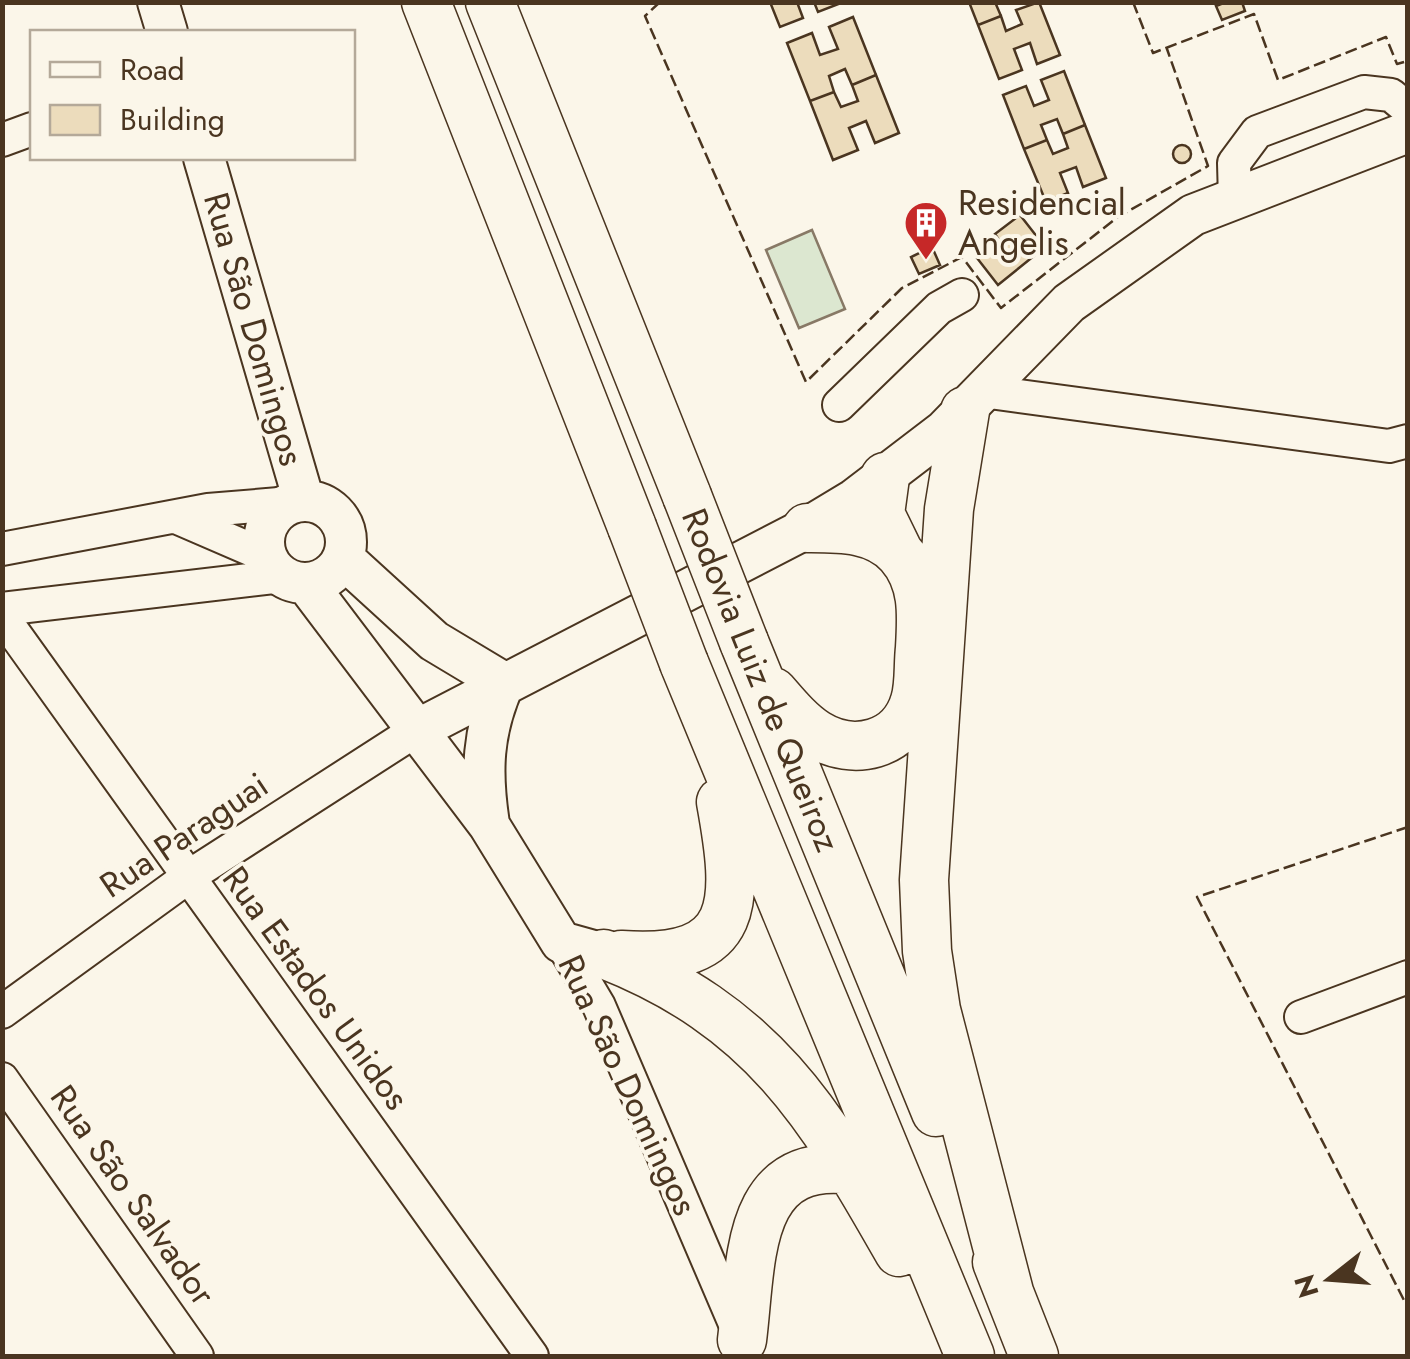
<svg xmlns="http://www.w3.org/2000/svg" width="1410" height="1359" font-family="Jost,sans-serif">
  <rect width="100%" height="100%" fill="#fbf6e9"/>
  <path fill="#dce7d0" stroke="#887966" stroke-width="2.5" d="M812 230 845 309 799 328 766 250Z"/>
  <path fill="#ecdcbc" stroke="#4a3520" stroke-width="2.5" d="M770 2H797L803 18 780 27Z
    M814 2H840L841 3 818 12Z
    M969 2H995L1001 16 978 25Z
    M1039 2 1060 55 1037 64 1030 43 1014 49 1022 70 999 79 978 25 1001 16 1006 31 1022 24 1016 10Z
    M1226 2H1242L1245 11 1222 20 1216 6Z
    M853 17 876 75 852 85 845 69 829 76 834 92 810 101 787 43 812 33 820 55 838 49 829 27Z
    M1064 71 1085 125 1063 134 1057 119 1041 125 1047 140 1024 149 1003 95 1026 86 1034 106 1049 100 1041 80Z
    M876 75 899 133 875 143 866 121 849 128 858 150 833 160 810 101 834 92 841 107 858 101 852 85Z
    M1085 125 1106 178 1083 187 1076 167 1060 173 1068 193 1046 202 1024 149 1047 140 1053 154 1068 148 1063 134Z
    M1173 154a9 9 0 1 1 18 0a9 9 0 1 1-18 0Z
    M1020 215 1045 247 998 285 977 258 999 240 995 234Z
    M932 247 940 265 919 274 911 257Z"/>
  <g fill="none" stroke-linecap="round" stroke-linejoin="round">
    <defs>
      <path id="minor" d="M2 140 32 129
        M1235 199 1234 163 1257 132 1364 92 1391 95 1408 109
        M982 391 1389 446 1408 441
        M839 405 939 308 962 295
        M176 517 266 556
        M2 549 208 510 291 503
        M2 609 282 576
        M2 616 532 1356
        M561 942 599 1006 739 1333
        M2 1012 188 877 415 731
        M1301 1017 1408 977
        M2 1079 197 1356"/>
      <path id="major" d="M158 2 167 32
        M204 158 304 501
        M264 542a41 41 0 1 1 82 0a41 41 0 1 1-82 0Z
        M343 558 434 641 504 683
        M306 583 489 825 561 942 604 954
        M415 731 807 528 855 499 944 431 1069 303 1193 215 1408 132
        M489 824C481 772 482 732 504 683"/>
      <path id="highway" d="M426 2 632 527
        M490 2 687 496
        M965 411 949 509 924 880 927 951 936 1010 1009 1292
        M885 477 880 514 899 553
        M744 642 936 1112
        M684 663 970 1356
        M773 692C786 707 799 723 816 734 853 757 902 746 915 701 920 685 918 665 920 648 922 614 924 581 900 554 876 527 839 528 807 528
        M604 954C762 1016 819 1111 899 1252
        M621 955C743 964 739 901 721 802
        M997 1262 1034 1356
        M742 1340C752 1262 744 1156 852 1170"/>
    </defs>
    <use href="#minor" stroke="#4a3520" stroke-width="36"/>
    <use href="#major" stroke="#4a3520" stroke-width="44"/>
    <use href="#highway" stroke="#4a3520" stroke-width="51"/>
    <use href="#minor" stroke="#fbf6e9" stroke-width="32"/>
    <use href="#major" stroke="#fbf6e9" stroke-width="40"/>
    <use href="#highway" stroke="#fbf6e9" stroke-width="48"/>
    <defs>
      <path id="highway-bridge" d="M687 496 744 642
        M632 527 684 663"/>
    </defs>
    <use href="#highway-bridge" stroke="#4a3520" stroke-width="51" stroke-linecap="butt"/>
    <use href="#highway-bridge" stroke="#fbf6e9" stroke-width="48"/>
    <path stroke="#4a3520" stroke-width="2.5" stroke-dasharray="12 5" stroke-linecap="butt" d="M660 2 645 16 806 382 902 288 962 257 1001 308 1118 217 1208 166 1167 49
      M1133 2 1153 53 1254 14 1278 80 1386 37 1397 64 1408 61
      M1408 827 1197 897 1408 1308"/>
  </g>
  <defs>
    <symbol id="building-pin" viewBox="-11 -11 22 30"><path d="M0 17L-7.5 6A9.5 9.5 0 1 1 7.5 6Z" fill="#c62828" stroke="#fbf6e9"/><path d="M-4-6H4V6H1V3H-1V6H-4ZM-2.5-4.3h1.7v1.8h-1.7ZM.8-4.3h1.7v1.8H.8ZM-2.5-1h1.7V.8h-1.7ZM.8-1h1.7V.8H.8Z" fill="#fff"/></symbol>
  </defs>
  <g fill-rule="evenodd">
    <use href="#building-pin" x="901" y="198" width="50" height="68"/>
  </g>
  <g text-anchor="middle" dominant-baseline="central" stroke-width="8" stroke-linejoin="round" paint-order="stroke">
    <g font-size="35" fill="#4a3520" stroke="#fbf6e9" text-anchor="start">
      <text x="958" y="203">Residencial<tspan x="958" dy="40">Angelis</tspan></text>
    </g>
    <g font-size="35" fill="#4a3520" stroke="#fbf6e9">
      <text transform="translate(254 329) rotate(74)">Rua São Domingos</text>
      <text transform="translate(761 680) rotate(68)">Rodovia Luiz de Queiroz</text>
      <text transform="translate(184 835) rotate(-34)">Rua Paraguai</text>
      <text transform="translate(316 988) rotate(54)">Rua Estados Unidos</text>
      <text transform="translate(628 1085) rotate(65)">Rua São Domingos</text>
      <text transform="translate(133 1195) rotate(55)">Rua São Salvador</text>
    </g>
  </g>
  <rect width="1410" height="1359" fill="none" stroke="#4a3520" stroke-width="10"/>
  <rect x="30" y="30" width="325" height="130" fill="#fbf6e9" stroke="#b4a999" stroke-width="2.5"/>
  <rect x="50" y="62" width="50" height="15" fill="#fbf6e9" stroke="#b4a999" stroke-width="2.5"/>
  <text x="120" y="80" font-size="30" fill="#4a3520">Road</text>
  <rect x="50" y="105" width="50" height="30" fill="#ecdcbc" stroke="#b4a999" stroke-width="2.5"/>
  <text x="120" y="130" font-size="30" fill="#4a3520">Building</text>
  <g transform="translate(1330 1279) rotate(253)" stroke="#fbf6e9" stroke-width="8" paint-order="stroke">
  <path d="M0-8L18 38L0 25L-18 38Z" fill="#4a3520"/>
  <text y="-15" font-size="28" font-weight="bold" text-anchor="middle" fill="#4a3520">N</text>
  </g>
</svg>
